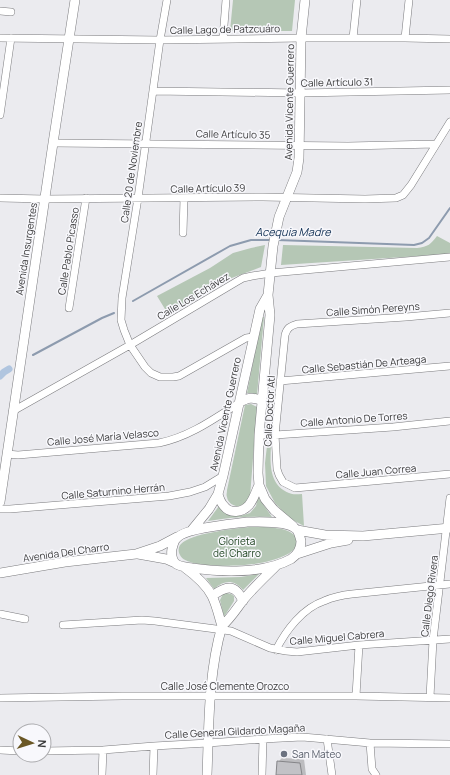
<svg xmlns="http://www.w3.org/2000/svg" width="450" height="775" font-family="Manrope,sans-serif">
  <rect width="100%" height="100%" fill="#ebebef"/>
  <path fill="#b5c7b5" d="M233 0H295L292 31H230Z
    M437 236 450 243V254L281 265 283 245 417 248C428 247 431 244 437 236Z
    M265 245 261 267 229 279 168 314 157 296 210 268 233 253 251 248Z
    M262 317H264L257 395 252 393H247Z
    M251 404 257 407 250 497C248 499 248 501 246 503 240 510 228 505 227 497 226 495 227 493 227 490L245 405Z
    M267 446H271C270 464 269 485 289 493 293 495 298 494 302 494L304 526 289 518 275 503 266 486 265 463Z
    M258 497 272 517C250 516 230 517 208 521L219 506 230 515 240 516 250 513 256 506Z
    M249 527C260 527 297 525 297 542 297 547 293 551 288 554 278 559 265 563 253 564 240 566 186 569 180 555 178 552 178 547 181 544 192 533 233 529 249 527Z
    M259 574 243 590C234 579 224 580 214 589L206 578 241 577Z
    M226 593 231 594 234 596V601L224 617 220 600 223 594Z"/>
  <path fill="#0003" d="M282 758 304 759 306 775H277L278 762Z"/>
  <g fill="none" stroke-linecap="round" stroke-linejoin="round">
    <path stroke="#8d9bae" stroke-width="2" d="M277 240 414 245 422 243 429 238 450 208
      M133 301 230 246 251 240H272
      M33 355 102 318 114 313"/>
    <path stroke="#b0c5df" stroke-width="7" d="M0 376 4 372 9 369"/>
  </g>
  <path fill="#c2c2c6" stroke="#858588" d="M277 761 300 763 302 775H276Z"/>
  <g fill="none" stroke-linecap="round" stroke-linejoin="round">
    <defs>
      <path id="minor" d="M167 0 160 40 138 198 122 298 121 320 124 330 130 345 145 367 151 373 160 377H173L179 376 246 338 253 337
        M0 11 11 12
        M0 38 160 40 301 38H405L450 39
        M223 38 226 0
        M353 38 357 0
        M405 38 409 0
        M153 91 301 93 450 90
        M0 115 11 38
        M53 143 348 146 436 144
        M0 198 45 199 263 197 365 199 396 198 403 195 411 185 450 122
        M183 233 184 198
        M69 308 86 198
        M450 313 406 317 297 324C290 326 287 328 285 335L275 435 277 469 279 475 283 482 295 488 373 481 450 474
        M280 381 450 366
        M13 411 130 345 236 282 243 278 252 276 271 273 450 257
        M259 435H275L393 427 450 421
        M7 454 18 455 159 443C189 437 214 419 239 403
        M0 509H10L169 496 190 492 205 487 223 476
        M0 614 25 619
        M63 625 142 620 155 621 231 631 270 648 286 651 297 652 359 645 450 639
        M276 650C286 630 303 608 324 601 333 597 342 595 352 594L450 584
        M356 696 359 645
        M430 697 433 640 450 498
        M0 698 122 696H356L450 698
        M327 739 332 775
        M370 743 372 769 376 775
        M0 750 20 751
        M44 751 103 750 154 746 208 743 263 739 302 737 314 738 370 743 450 744
        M102 775 103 750
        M153 775 154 746
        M262 775 263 739"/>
      <path id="tertiary" d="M239 403C248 397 253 397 263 401
        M218 494C219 498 221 503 224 506 230 514 242 513 249 505 254 499 256 491 259 485
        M0 502 53 143 75 0
        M247 522C259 522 289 520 297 530 299 533 300 537 301 541 301 549 297 555 291 559 264 574 221 572 192 568 187 567 179 567 175 563 172 560 171 553 172 549 173 545 174 540 177 538 185 528 233 524 247 522Z
        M293 526 274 510 265 499 259 485 258 473 259 435 270 315 268 295 273 246 279 217 297 172 299 158 301 38 305 0
        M297 530 325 535 363 536 450 528
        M191 531 209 509 218 494 223 476 260 309 268 295
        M138 554 166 559 175 563
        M297 554 331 543 348 540
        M184 567C195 575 206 584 212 596 217 606 219 617 222 626
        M0 573 65 562 136 554 160 546 177 537
        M212 596C226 586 235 583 243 601
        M222 626C231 618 237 608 244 599 254 587 266 576 277 565
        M207 775C209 726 208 674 222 626"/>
    </defs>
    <use href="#minor" stroke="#7b7b7e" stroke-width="8"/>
    <use href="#tertiary" stroke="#7b7b7e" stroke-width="10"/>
    <use href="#minor" stroke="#fff" stroke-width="7"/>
    <use href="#tertiary" stroke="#fff" stroke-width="9"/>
  </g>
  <circle fill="#6b7280" stroke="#f8f8fc" stroke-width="1.5" cx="284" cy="754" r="4"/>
  <g text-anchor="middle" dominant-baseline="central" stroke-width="3" stroke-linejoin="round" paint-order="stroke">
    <g font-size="10" fill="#3a3a3b" stroke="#f8f8fc">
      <text transform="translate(225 29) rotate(-1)">Calle Lago de Patzcuáro</text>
      <text transform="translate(337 82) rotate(-1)">Calle Artículo 31</text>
      <text transform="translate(289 102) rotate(-89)">Avenida Vicente Guerrero</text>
      <text transform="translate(233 134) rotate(1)">Calle Artículo 35</text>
      <text transform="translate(131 172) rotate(-82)">Calle 20 de Noviembre</text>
      <text transform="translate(208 188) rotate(-1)">Calle Artículo 39</text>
      <text transform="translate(26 249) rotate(-81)">Avenida Insurgentes</text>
      <text transform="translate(68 251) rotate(-81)">Calle Pablo Picasso</text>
      <text transform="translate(193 296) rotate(-31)">Calle Los Echávez</text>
      <text transform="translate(373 309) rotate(-4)">Calle Simón Pereyns</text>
      <text transform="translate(364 364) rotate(-5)">Calle Sebastián De Arteaga</text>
      <text transform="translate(269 411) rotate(-87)">Calle Doctor Atl</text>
      <text transform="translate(225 414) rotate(-78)">Avenida Vicente Guerrero</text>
      <text transform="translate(354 419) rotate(-4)">Calle Antonio De Torres</text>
      <text transform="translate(103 437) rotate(-5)">Calle José María Velasco</text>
      <text transform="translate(376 471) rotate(-5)">Calle Juan Correa</text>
      <text transform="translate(113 491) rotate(-5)">Calle Saturnino Herrán</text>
      <text transform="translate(66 552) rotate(-8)">Avenida Del Charro</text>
      <text transform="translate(429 596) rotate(-83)">Calle Diego Rivera</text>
      <text transform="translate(337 637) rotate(-5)">Calle Miguel Cabrera</text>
      <text x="225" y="686">Calle José Clemente Orozco</text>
      <text transform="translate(235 731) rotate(-3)">Calle General Gildardo Magaña</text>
    </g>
    <g font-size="10" fill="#1a401c" stroke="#f8f8fc">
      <text x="237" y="541">Glorieta<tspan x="237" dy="12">del Charro</tspan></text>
    </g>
    <g font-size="10" fill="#5b616d" stroke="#f8f8fc" text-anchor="start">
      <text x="292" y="754">San Mateo</text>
    </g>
    <g font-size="11" font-style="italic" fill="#133255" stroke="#f8f8fc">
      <text x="293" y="231">Acequia Madre</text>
    </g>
  </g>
  <g transform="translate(32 743) rotate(94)"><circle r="19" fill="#f8f8fc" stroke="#acacaf"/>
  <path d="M0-3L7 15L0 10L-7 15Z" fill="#6a5725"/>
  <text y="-6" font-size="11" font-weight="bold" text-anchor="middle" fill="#3a3a3b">N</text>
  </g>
</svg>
